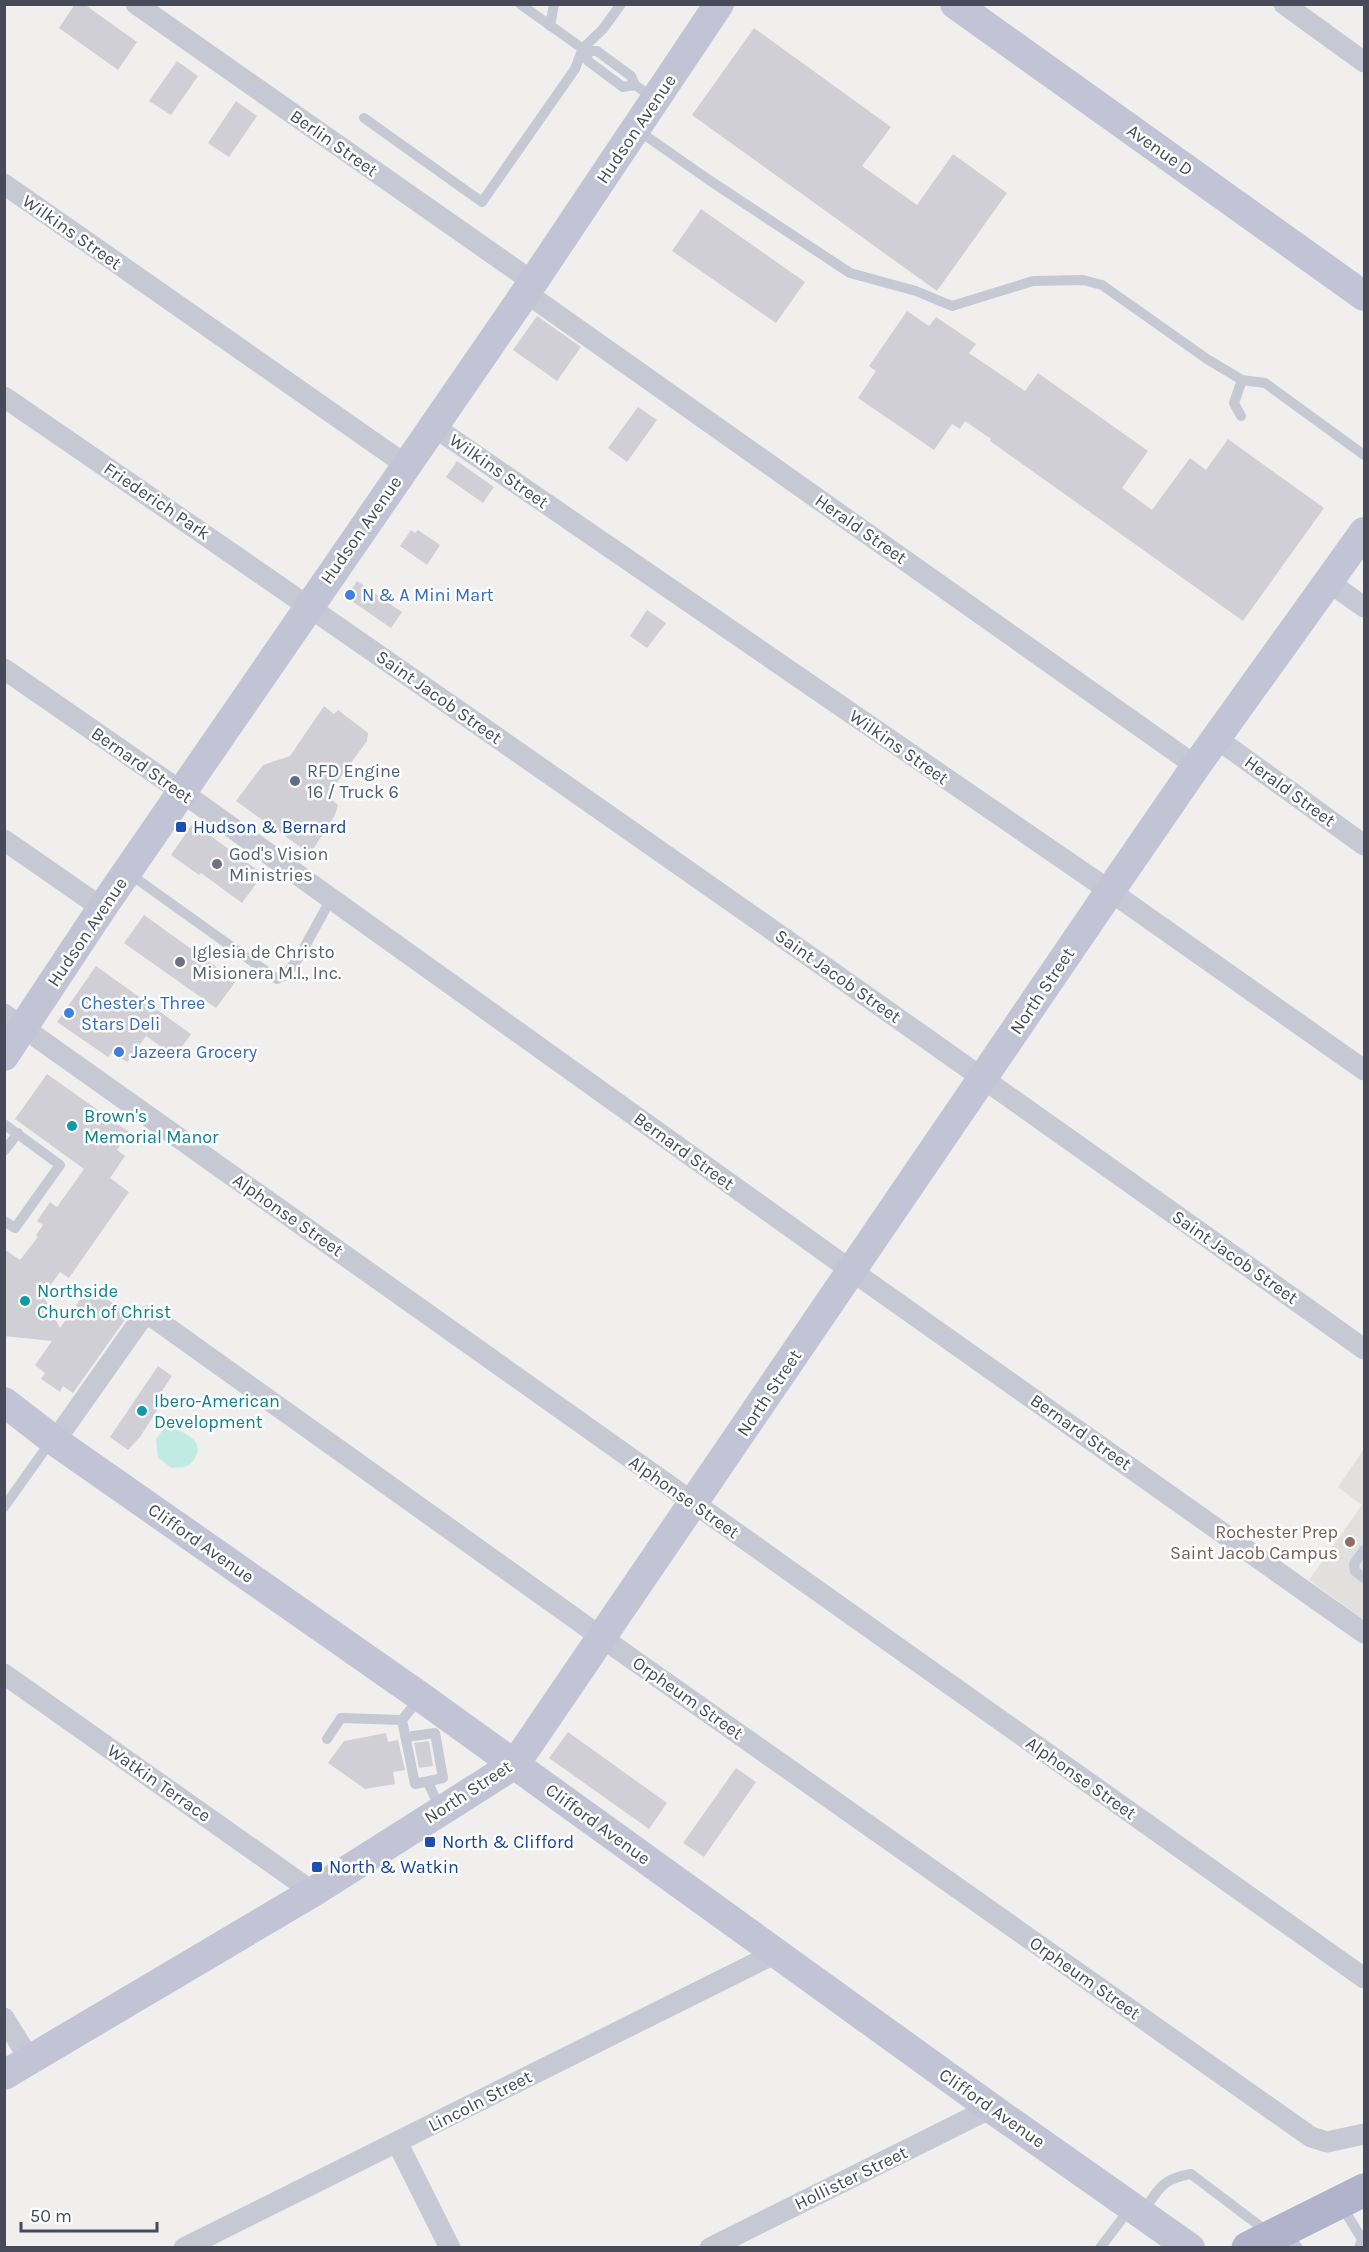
<svg xmlns="http://www.w3.org/2000/svg" width="1369" height="2252" font-family="Karla,sans-serif">
  <rect width="100%" height="100%" fill="#f1efee"/>
  <path fill="#e1e0df" d="M1364 1449V1620L1309 1580 1362 1505 1338 1487Z"/>
  <path fill="#c0ebe2" d="M167 1424C179 1431 205 1439 196 1456 190 1468 184 1467 172 1468L158 1458 156 1439Z"/>
  <path fill="#cfcfd5" d="M75 4H84L137 42 118 70 59 28Z
    M754 28 891 127 862 166 917 205 953 154 1007 193 937 291 692 115Z
    M177 61 198 76 171 115 149 101Z
    M236 101 257 116 229 157 208 143Z
    M701 209 805 282 776 323 672 251Z
    M907 311 929 326 936 317 976 344 969 353 1025 391 1038 373 1148 451 1122 488 1152 510 1190 458 1206 470 1228 439 1324 508 1243 621 990 441 991 439 965 421 960 429 952 424 934 450 858 398 876 371 869 366Z
    M537 316 581 347 557 381 513 350Z
    M638 407 657 420 627 462 608 448Z
    M457 461 494 487 483 503 446 477Z
    M411 530 415 533 418 530 440 545 427 565 400 546Z
    M357 581 402 612 391 628 346 597Z
    M647 610 666 623 647 648 630 636Z
    M324 706 334 714 338 710 368 733 367 741 327 796 338 805 335 815 310 854 236 801 263 765 290 756Z
    M193 823 263 874 242 903 201 873 199 875 171 855Z
    M144 915 236 981 216 1008 124 943Z
    M96 966 191 1034 175 1057 146 1036 127 1062 111 1053 108 1057 57 1022Z
    M47 1074 129 1132 117 1150 125 1156 110 1178 129 1192 69 1278 60 1272 43 1295 60 1328 89 1287 129 1314 73 1393 63 1386 60 1392 41 1379 45 1373 35 1365 52 1341 4 1336V1249L20 1260 38 1237 36 1235 43 1225 37 1221 50 1202 57 1207 84 1169 15 1119Z
    M158 1366 172 1376 158 1397 163 1401 140 1437 128 1450 110 1437Z
    M568 1732 667 1803 649 1829 549 1758Z
    M386 1733 388 1742 398 1740 405 1770 393 1772 395 1784 365 1789 328 1763 344 1741Z
    M429 1741 433 1766 419 1768 414 1743Z
    M736 1768 756 1782 704 1857 683 1843Z"/>
  <g fill="none" stroke-linecap="round" stroke-linejoin="round">
    <path stroke="#c6c8d4" stroke-width="10" d="M520 4 586 51
      M550 26 554 4
      M635 85 623 87 588 61 586 51H597L631 76 635 85 655 99
      M364 118 482 202 575 69 583 48 603 29 621 4
      M636 129 709 180 850 273 916 291 952 306 1033 281 1083 280 1102 285 1207 359 1242 380 1265 383 1364 455
      M1241 416 1234 403 1242 380
      M127 872 277 979 286 975 299 957 331 899
      M4 1124 60 1165 15 1228 4 1221
      M4 1151 18 1133
      M4 1507 51 1441
      M1364 1550 1354 1564 1355 1571 1364 1578
      M406 1737 435 1733 443 1778 415 1784 402 1720 419 1699
      M327 1739 341 1718 402 1720
      M428 1782 440 1809
      M1341 2205 1362 2239 1359 2248
      M1142 2213C1159 2190 1160 2179 1191 2174L1269 2233
      M1287 2232 1298 2248
      M1100 2248 1131 2207"/>
    <path stroke="#c6c8d4" stroke-width="21" d="M136 4 533 282
      M1284 4 1364 62
      M4 184 406 465
      M525 292 1196 766
      M4 397C461 710 914 1028 1364 1349
      M433 426 1110 891 1364 1070
      M1329 582 1364 607
      M4 669 182 792 852 1271 1364 1633
      M1216 738 1364 845
      M4 840 102 908
      M4 1014 1364 1978
      M55 1441 141 1319 148 1316 154 1318 601 1637 1311 2137 1327 2142 1364 2134
      M4 1674 313 1892
      M4 2018 30 2060
      M397 2142 450 2248
      M184 2248 776 1953
      M710 2248 991 2108"/>
    <path stroke="#c2c4d5" stroke-width="30" d="M955 4 1364 296
      M4 1056 102 908 533 282 719 4
      M4 1402 52 1439 421 1697 991 2108 1190 2248
      M4 2075 313 1892 515 1764 1110 891 1196 766 1364 532"/>
    <path stroke="#b0b3cb" stroke-width="33" d="M1248 2248 1364 2190"/>
  </g>
  <g fill="#3f7fe0" stroke="#fff" stroke-width="2">
    <circle cx="350" cy="595" r="6"/>
    <circle cx="69" cy="1013" r="6"/>
    <circle cx="119" cy="1052" r="6"/>
  </g>
  <circle fill="#5c6f8a" stroke="#fff" stroke-width="2" cx="295" cy="781" r="6"/>
  <g fill="#1a4fb4" stroke="#fff" stroke-width="2">
    <rect x="175" y="821" width="12" height="12" rx="3"/>
    <rect x="424" y="1836" width="12" height="12" rx="3"/>
    <rect x="311" y="1861" width="12" height="12" rx="3"/>
  </g>
  <g fill="#6b7280" stroke="#fff" stroke-width="2">
    <circle cx="217" cy="864" r="6"/>
    <circle cx="180" cy="962" r="6"/>
  </g>
  <g fill="#0f9aa8" stroke="#fff" stroke-width="2">
    <circle cx="72" cy="1126" r="6"/>
    <circle cx="25" cy="1301" r="6"/>
    <circle cx="142" cy="1411" r="6"/>
  </g>
  <circle fill="#8d6e63" stroke="#fff" stroke-width="2" cx="1350" cy="1542" r="6"/>
  <g text-anchor="middle" dominant-baseline="central" stroke-width="5" stroke-linejoin="round" paint-order="stroke">
    <g font-size="18" fill="#484a5a" stroke="#fff">
      <text transform="translate(636 129) rotate(-56)">Hudson Avenue</text>
      <text transform="translate(334 143) rotate(35)">Berlin Street</text>
      <text transform="translate(1160 150) rotate(35)">Avenue D</text>
      <text transform="translate(72 232) rotate(35)">Wilkins Street</text>
      <text transform="translate(499 471) rotate(35)">Wilkins Street</text>
      <text transform="translate(157 501) rotate(34)">Friederich Park</text>
      <text transform="translate(861 529) rotate(35)">Herald Street</text>
      <text transform="translate(361 530) rotate(-55)">Hudson Avenue</text>
      <text transform="translate(439 697) rotate(35)">Saint Jacob Street</text>
      <text transform="translate(899 747) rotate(35)">Wilkins Street</text>
      <text transform="translate(142 765) rotate(35)">Bernard Street</text>
      <text transform="translate(1290 791) rotate(36)">Herald Street</text>
      <text transform="translate(87 932) rotate(-56)">Hudson Avenue</text>
      <text transform="translate(838 976) rotate(35)">Saint Jacob Street</text>
      <text transform="translate(1042 991) rotate(-56)">North Street</text>
      <text transform="translate(684 1151) rotate(36)">Bernard Street</text>
      <text transform="translate(288 1215) rotate(35)">Alphonse Street</text>
      <text transform="translate(1235 1257) rotate(35)">Saint Jacob Street</text>
      <text transform="translate(769 1393) rotate(-56)">North Street</text>
      <text transform="translate(1081 1432) rotate(35)">Bernard Street</text>
      <text transform="translate(684 1497) rotate(35)">Alphonse Street</text>
      <text transform="translate(201 1543) rotate(35)">Clifford Avenue</text>
      <text transform="translate(688 1698) rotate(35)">Orpheum Street</text>
      <text transform="translate(1081 1778) rotate(35)">Alphonse Street</text>
      <text transform="translate(159 1783) rotate(35)">Watkin Terrace</text>
      <text transform="translate(468 1792) rotate(-33)">North Street</text>
      <text transform="translate(598 1824) rotate(36)">Clifford Avenue</text>
      <text transform="translate(1085 1978) rotate(35)">Orpheum Street</text>
      <text transform="translate(480 2101) rotate(-27)">Lincoln Street</text>
      <text transform="translate(992 2108) rotate(35)">Clifford Avenue</text>
      <text transform="translate(851 2178) rotate(-26)">Hollister Street</text>
    </g>
    <g font-size="18" fill="#366cbe" stroke="#fff" text-anchor="start">
      <text x="362" y="595">N &amp; A Mini Mart</text>
      <text x="81" y="1003">Chester's Three<tspan x="81" dy="21">Stars Deli</tspan></text>
      <text x="131" y="1052">Jazeera Grocery</text>
    </g>
    <g font-size="18" fill="#4e5e75" stroke="#fff" text-anchor="start">
      <text x="307" y="771">RFD Engine<tspan x="307" dy="21">16 / Truck 6</tspan></text>
    </g>
    <g font-size="18" fill="#164399" stroke="#fff" text-anchor="start">
      <text x="193" y="827">Hudson &amp; Bernard</text>
      <text x="442" y="1842">North &amp; Clifford</text>
      <text x="329" y="1867">North &amp; Watkin</text>
    </g>
    <g font-size="18" fill="#5b616d" stroke="#fff" text-anchor="start">
      <text x="229" y="854">God's Vision<tspan x="229" dy="21">Ministries</tspan></text>
      <text x="192" y="952">Iglesia de Christo<tspan x="192" dy="21">Misionera M.I., Inc.</tspan></text>
    </g>
    <g font-size="18" fill="#0d838f" stroke="#fff" text-anchor="start">
      <text x="84" y="1116">Brown's<tspan x="84" dy="21">Memorial Manor</tspan></text>
      <text x="37" y="1291">Northside<tspan x="37" dy="21">Church of Christ</tspan></text>
      <text x="154" y="1401">Ibero-American<tspan x="154" dy="21">Development</tspan></text>
    </g>
    <g font-size="18" fill="#785e54" stroke="#fff" text-anchor="end">
      <text x="1338" y="1532">Rochester Prep<tspan x="1338" dy="21">Saint Jacob Campus</tspan></text>
    </g>
  </g>
  <rect width="1369" height="2252" fill="none" stroke="#484a5a" stroke-width="12"/>
  <path d="M21 2222v9h136v-9" fill="none" stroke="#484a5a" stroke-width="3"/>
  <text x="30" y="2222" font-size="18" fill="#484a5a" stroke="#ffffff" stroke-width="4.5" paint-order="stroke">50 m</text>
</svg>
